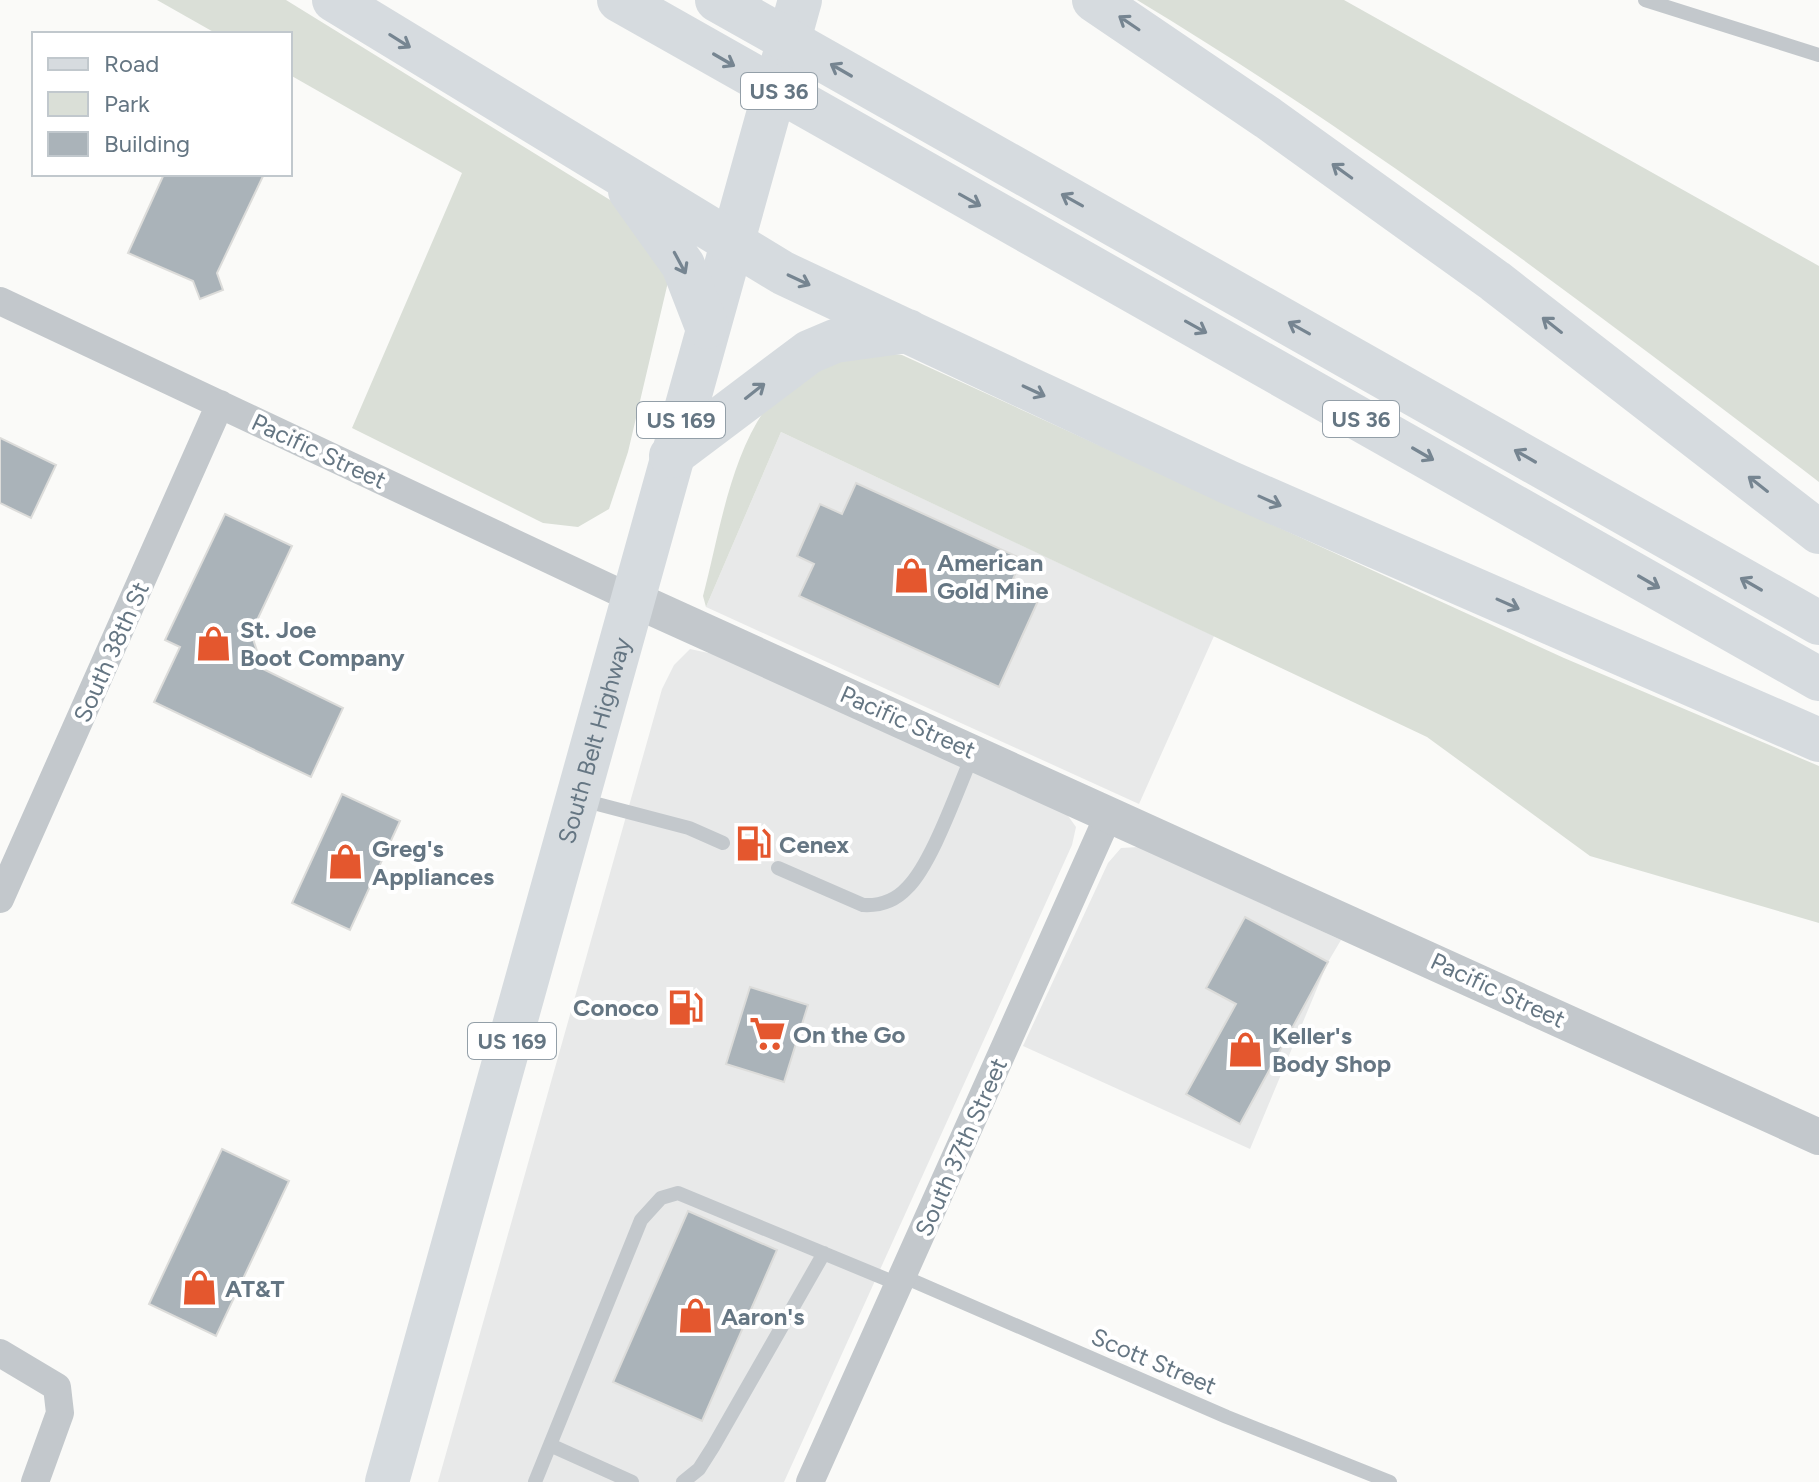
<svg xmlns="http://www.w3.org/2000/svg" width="1819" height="1482" font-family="Figtree,sans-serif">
  <rect width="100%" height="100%" fill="#fafaf8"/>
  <path fill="#e8e9e9" d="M781 432 1214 636 1139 804 706 607Z
    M690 649 713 654 1066 813 1076 827 1072 845 784 1482H438L662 689 674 665Z
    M1139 847 1341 940 1328 962 1250 1149 1023 1046 1108 863 1121 848Z"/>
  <path fill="#dadfd7" d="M157 0H286L615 203 645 234 668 282 628 452 609 509 578 527 543 523 352 428 462 173 290 75V34H217Z
    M1137 0H1344L1819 266V482C1597 313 1376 144 1137 0Z
    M871 351 902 355 1564 658 1819 766V923L1590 856 1427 737 781 432 706 607 703 596C722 525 733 426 795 377 810 366 851 358 871 351Z"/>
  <path fill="#aab3b9" stroke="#dcdcda" stroke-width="2" d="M164 174H264L217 273 223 290 200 299 193 281 128 253Z
    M0 438 56 465 31 518 0 503Z
    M856 483 1022 559 1009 588 1038 601 999 687 799 596 814 564 797 556 820 504 842 514Z
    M225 514 292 546 251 633 263 669 343 708 311 777 154 702 180 647 165 640Z
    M342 794 400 821 350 930 292 903Z
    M1245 917 1328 962 1240 1124 1186 1094 1236 1004 1206 988Z
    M750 987 808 1005 784 1082 726 1064Z
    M222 1149 289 1181 216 1336 149 1304Z
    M688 1211 777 1250 702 1421 613 1382Z"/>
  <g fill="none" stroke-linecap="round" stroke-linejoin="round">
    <path stroke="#c3c8cc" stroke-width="14" d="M1645 0 1819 55
      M582 800 689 828 723 843
      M778 868 863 905C880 906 895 901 907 888 932 864 958 788 973 754
      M902 1276 1227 1417 1390 1482
      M550 1445 632 1482
      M535 1482 641 1220 661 1198 678 1193 898 1284
      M683 1482 699 1469 713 1447 824 1253"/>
    <path stroke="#c3c8cc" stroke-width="28" d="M0 301 631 598
      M0 899 220 404
      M0 1353 57 1387 60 1413 35 1482
      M810 1482 1110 812"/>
    <path stroke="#c3c8cc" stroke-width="36" d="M631 598 1819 1137"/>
    <path stroke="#d6dbdf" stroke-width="44" id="s1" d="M387 1482 800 0"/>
    <path stroke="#d6dbdf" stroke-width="44" d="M334 0 783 273 1228 482 1819 740
      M619 0 1819 679
      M717 0 1819 623
      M1094 0 1268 118 1495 281 1819 532
      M630 191 683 265 707 327
      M671 456 809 352 835 341 908 331"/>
  </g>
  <defs><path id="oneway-shaft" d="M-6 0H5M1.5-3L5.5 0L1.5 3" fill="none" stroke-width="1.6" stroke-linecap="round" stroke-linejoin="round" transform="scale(2)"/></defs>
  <g stroke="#768591">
    <use href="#oneway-shaft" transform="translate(1129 23) rotate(-146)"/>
    <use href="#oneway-shaft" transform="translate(400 41) rotate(32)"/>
    <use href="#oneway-shaft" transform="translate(724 60) rotate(30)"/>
    <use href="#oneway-shaft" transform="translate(841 70) rotate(-150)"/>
    <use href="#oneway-shaft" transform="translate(1342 171) rotate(-144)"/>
    <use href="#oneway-shaft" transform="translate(970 200) rotate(29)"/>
    <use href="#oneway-shaft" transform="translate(1072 200) rotate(-151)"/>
    <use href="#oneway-shaft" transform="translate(680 263) rotate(62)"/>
    <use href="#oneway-shaft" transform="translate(799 280) rotate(25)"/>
    <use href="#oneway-shaft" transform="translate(1552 325) rotate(-142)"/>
    <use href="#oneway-shaft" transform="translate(1196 327) rotate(29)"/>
    <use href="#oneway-shaft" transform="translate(1299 328) rotate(-151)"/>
    <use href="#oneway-shaft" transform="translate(755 391) rotate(-38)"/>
    <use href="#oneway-shaft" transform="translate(1034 391) rotate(25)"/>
    <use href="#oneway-shaft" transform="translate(1423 454) rotate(30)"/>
    <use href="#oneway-shaft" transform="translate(1525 456) rotate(-150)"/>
    <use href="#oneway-shaft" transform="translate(1758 484) rotate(-142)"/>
    <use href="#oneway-shaft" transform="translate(1270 501) rotate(24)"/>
    <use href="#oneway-shaft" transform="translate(1649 582) rotate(30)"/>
    <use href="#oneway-shaft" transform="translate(1751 584) rotate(-150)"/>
    <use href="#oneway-shaft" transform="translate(1508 604) rotate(24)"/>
  </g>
  <defs>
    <symbol id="shop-bare" viewBox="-9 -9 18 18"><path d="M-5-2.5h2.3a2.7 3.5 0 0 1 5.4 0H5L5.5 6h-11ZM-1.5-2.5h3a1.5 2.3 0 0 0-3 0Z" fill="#e4572e" stroke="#fff" stroke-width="2.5" paint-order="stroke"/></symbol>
    <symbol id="fuel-bare" viewBox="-9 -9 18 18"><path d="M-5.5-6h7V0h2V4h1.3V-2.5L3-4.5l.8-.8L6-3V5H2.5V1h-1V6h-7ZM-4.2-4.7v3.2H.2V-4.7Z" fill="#e4572e" stroke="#fff" stroke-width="2.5" paint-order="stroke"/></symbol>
    <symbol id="supermarket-bare" viewBox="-9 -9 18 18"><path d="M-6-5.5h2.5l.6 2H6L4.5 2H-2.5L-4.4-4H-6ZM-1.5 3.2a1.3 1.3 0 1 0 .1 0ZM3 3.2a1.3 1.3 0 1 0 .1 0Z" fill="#e4572e" stroke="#fff" stroke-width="2.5" paint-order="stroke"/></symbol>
  </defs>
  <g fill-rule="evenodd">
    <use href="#shop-bare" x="886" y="550" width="51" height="51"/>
    <use href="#shop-bare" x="188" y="618" width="51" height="51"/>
    <use href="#fuel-bare" x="728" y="818" width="51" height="51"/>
    <use href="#shop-bare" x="320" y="836" width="51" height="51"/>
    <use href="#fuel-bare" x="660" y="982" width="51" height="51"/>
    <use href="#supermarket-bare" x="742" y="1008" width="51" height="51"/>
    <use href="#shop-bare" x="1220" y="1024" width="51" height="51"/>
    <use href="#shop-bare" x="174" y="1262" width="51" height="51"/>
    <use href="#shop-bare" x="670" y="1290" width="51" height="51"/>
  </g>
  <g text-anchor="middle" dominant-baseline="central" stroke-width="8" stroke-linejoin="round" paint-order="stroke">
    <g fill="#fff" stroke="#939fa8" stroke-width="2">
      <rect x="741" y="73" width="76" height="36" rx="6"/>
      <rect x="1323" y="401" width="76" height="36" rx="6"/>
      <rect x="637" y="402" width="88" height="36" rx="6"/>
      <rect x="468" y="1023" width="88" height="36" rx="6"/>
    </g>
    <g font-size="22" font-weight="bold" fill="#657683">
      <text x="779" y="91">US 36</text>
      <text x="1361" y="419">US 36</text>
      <text x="681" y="420">US 169</text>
      <text x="512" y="1041">US 169</text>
    </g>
    <g font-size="24" fill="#657683" stroke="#fff">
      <text transform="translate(319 451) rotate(25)">Pacific Street</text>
      <text transform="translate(111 652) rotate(-66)">South 38th St</text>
      <text transform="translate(908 722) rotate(24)">Pacific Street</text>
      <text stroke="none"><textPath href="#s1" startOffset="770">South Belt Highway</textPath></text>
      <text transform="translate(1498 990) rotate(25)">Pacific Street</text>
      <text transform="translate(961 1147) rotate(-66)">South 37th Street</text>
      <text transform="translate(1154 1361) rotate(23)">Scott Street</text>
    </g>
    <g font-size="24" font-weight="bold" fill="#657683" stroke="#fff" text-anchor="start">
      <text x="937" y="562">American<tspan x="937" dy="28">Gold Mine</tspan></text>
      <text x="240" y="629">St. Joe<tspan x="240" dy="28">Boot Company</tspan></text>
      <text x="779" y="844">Cenex</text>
      <text x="372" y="848">Greg's<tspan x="372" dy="28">Appliances</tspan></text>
      <text x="659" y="1007" text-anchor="end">Conoco</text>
      <text x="793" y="1034">On the Go</text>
      <text x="1272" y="1035">Keller's<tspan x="1272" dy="28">Body Shop</tspan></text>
      <text x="225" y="1288">AT&amp;T</text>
      <text x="721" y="1316">Aaron's</text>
    </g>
  </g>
  <rect x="32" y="32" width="260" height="144" fill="#ffffff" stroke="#c1c8cd" stroke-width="2"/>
  <rect x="48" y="58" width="40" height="12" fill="#d6dbdf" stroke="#c1c8cd" stroke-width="2"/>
  <text x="104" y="72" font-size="24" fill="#657683">Road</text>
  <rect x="48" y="92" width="40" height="24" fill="#dadfd7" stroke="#c1c8cd" stroke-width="2"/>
  <text x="104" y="112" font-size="24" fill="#657683">Park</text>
  <rect x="48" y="132" width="40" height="24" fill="#aab3b9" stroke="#c1c8cd" stroke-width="2"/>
  <text x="104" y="152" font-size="24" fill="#657683">Building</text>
</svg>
